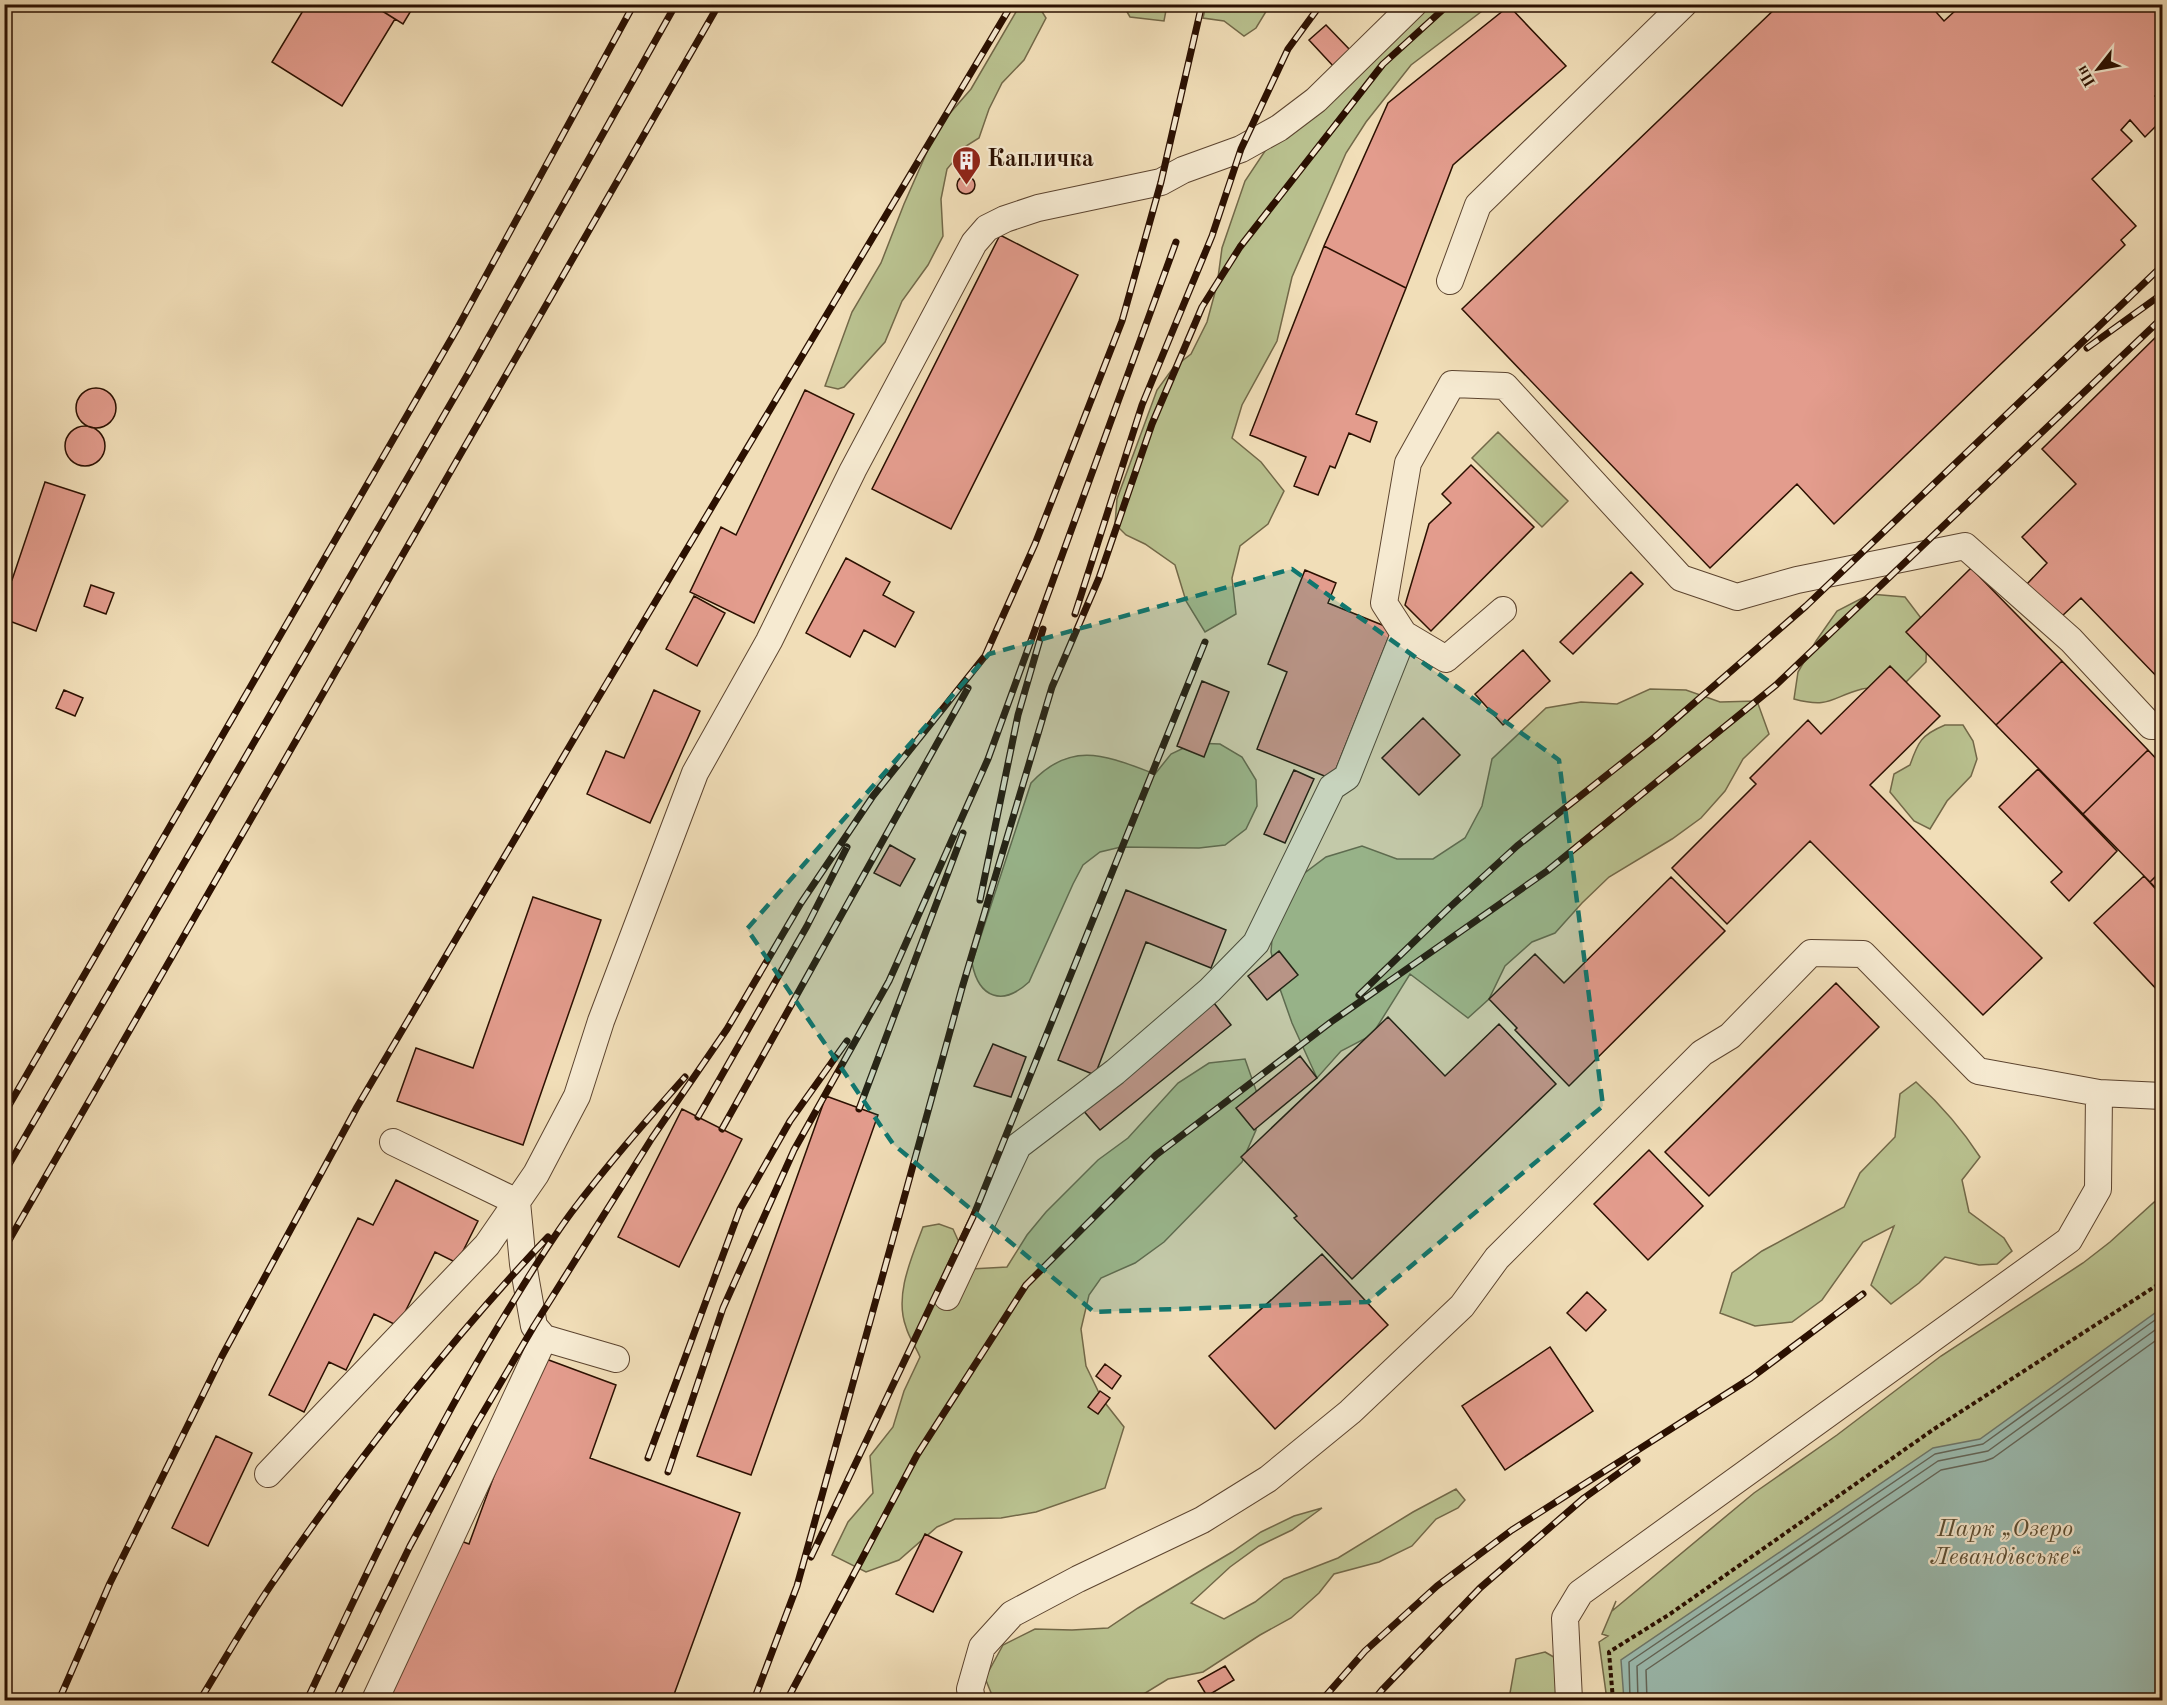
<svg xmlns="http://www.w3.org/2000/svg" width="2167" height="1705" font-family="'Old Standard TT',serif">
  <rect width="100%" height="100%" fill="#f1deb8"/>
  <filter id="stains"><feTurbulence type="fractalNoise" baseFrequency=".00333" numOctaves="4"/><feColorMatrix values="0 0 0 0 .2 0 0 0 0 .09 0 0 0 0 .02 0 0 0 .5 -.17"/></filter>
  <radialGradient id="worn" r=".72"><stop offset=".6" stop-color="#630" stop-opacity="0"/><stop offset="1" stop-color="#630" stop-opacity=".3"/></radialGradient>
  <path fill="#b9c18f" stroke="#726848" stroke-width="1.5" d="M1020 5H1038L1046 18 1024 60 1002 83 989 109 979 138 966 146 947 169 941 199 943 236 928 265 902 301 885 342 844 387 838 389 825 386 852 312 881 263 904 204 938 127 971 89Z
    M1123 5H1167L1164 21 1130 17Z
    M1206 5V4L1270 5 1256 28 1244 36 1224 21 1203 18Z
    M1425 5H1490L1411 65 1366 122 1346 153 1292 277 1277 341 1242 405 1232 438 1261 462 1284 491 1268 524 1240 546 1232 578 1236 614 1205 632 1186 601 1175 565 1145 544 1126 535 1115 524 1117 499 1157 390 1173 368 1191 354 1207 322 1217 285 1222 248 1245 181 1265 151 1293 129Z
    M1498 432 1568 501 1542 527 1472 458Z
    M1870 594 1905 597 1927 626 1926 662 1900 688C1888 688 1874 686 1862 689 1831 697 1831 709 1794 699L1798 672 1816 641 1837 611Z
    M1650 689 1686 690 1720 702 1757 701 1769 734 1743 759 1725 791 1701 818 1672 839 1609 877 1582 903 1555 933 1532 942 1505 966 1489 999 1468 1018 1410 974 1372 1035 1341 1051 1317 1078 1292 1023 1280 989 1271 952 1274 912 1294 881 1326 857 1362 846 1397 859H1433L1465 838 1482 806 1492 759 1546 708 1581 702 1617 704Z
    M1945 725H1963L1973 741 1977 759 1971 776 1947 801 1930 829 1914 821 1890 792 1894 774 1910 765C1918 742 1921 735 1945 725Z
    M1194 743 1220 744 1242 757 1256 780 1257 806 1246 829 1225 845 1199 848 1121 847 1100 852 1083 865 1073 884 1029 982C1003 1006 979 999 972 963L1031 783C1072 739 1107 756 1155 774L1171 754Z
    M1245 1059 1257 1093 1256 1130 1242 1162 1164 1242 1135 1263 1101 1278 1089 1295 1081 1329 1086 1366 1102 1399 1124 1427 1105 1488 1036 1512 1001 1518 955 1519 937 1527 899 1560 866 1572 832 1555 848 1522 873 1493 870 1456 893 1427 904 1391 920 1357C916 1347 909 1338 906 1327 894 1295 912 1257 923 1227L939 1224 953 1229 971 1269 1007 1267 1027 1235 1046 1212 1098 1160 1128 1138 1178 1083 1209 1063Z
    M1916 1082C1941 1105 1962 1129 1980 1157L1962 1180 1969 1212 2004 1238 2012 1251 1997 1264 1979 1265 1945 1257 1919 1283 1891 1304 1871 1285 1894 1226 1863 1242 1822 1300 1792 1322 1755 1326 1720 1313 1732 1273 1762 1251 1844 1207 1860 1173 1895 1137 1900 1094Z
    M2162 1195V1700H1607L1599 1642 1608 1636 1602 1634 1616 1601 1612 1611 1754 1493 1837 1435 1941 1356 2083 1263 2110 1242Z
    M1456 1489 1465 1500 1458 1508 1436 1519 1412 1546 1379 1562 1334 1574 1319 1593 1291 1618 1260 1635 1203 1672 1168 1679 1134 1700H994L985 1678 1003 1645 1035 1629 1072 1630 1108 1628 1138 1608 1232 1552 1261 1532 1294 1516 1322 1508 1292 1530 1259 1546 1230 1567 1191 1603 1224 1619 1255 1602 1284 1579 1338 1558 1413 1512Z
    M1545 1652 1559 1660 1557 1700H1510V1693L1516 1659Z"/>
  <path fill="#9bbcb1" stroke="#6e776b" stroke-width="1.5" d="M2162 1308V1700H1624L1621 1660 1933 1448 1980 1439Z"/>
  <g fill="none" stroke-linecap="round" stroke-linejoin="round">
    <path stroke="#636659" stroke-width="1.5" d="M1630 1700 1629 1662 1935 1454 1983 1444 2162 1315
      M1638 1700 1637 1666 1938 1461 1988 1451 2162 1325
      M1647 1700 1646 1670 1941 1470 1985 1461 1993 1458 2162 1336"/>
  </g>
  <path fill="#e39c8d" stroke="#2b1001" stroke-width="1.5" d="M307 4H371L395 19 342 106 272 62Z
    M371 4H415L403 24Z
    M1780 4H1929L1944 21 1956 10 1950 4H2162V89L2155 96 2162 104V120L2145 137 2130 120 2121 130 2132 141 2092 179 2136 226 2121 240 2125 245 1834 524 1797 484 1710 568 1462 309Z
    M1509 6 1566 66 1453 165 1406 288 1324 246 1388 103Z
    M1326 25 1352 52 1335 68 1309 40Z
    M957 185a9 9 0 1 1 18 0a9 9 0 1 1-18 0Z
    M1000 235 1078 275 951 529 872 489Z
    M1324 246 1406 288 1356 414 1377 422 1370 442 1349 433 1335 468 1330 466 1318 495 1294 486 1306 457 1250 435Z
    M2162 331V682L2081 598 2060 618 2027 584 2047 563 2022 537 2076 484 2042 449Z
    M76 408a20 20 0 1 1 40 0a20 20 0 1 1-40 0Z
    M805 390 854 414 754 623 690 592 721 527 736 535Z
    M65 446a20 20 0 1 1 40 0a20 20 0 1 1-40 0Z
    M1471 465 1534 527 1431 631 1405 605 1429 524 1451 503 1442 494Z
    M45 482 85 495 36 631 4 619V577L12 580Z
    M846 558 890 582 883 595 914 612 895 647 864 630 850 657 806 633Z
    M1971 568 2062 661 1996 725 1906 632Z
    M1305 570 1336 583 1328 603 1392 629 1332 779 1257 749 1287 672 1268 664Z
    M1631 572 1643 584 1573 654 1560 642Z
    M91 585 114 593 106 614 84 606Z
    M694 596 725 613 697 666 666 649Z
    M1523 650 1550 681 1503 725 1475 694Z
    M2062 661 2148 750 2083 814 1996 725Z
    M1890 666 1940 716 1870 785 2042 958 1983 1015 1810 841 1727 924 1672 868 1756 784 1750 778 1808 720 1821 734Z
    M1202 681 1229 692 1204 757 1177 746Z
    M64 690 83 698 75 716 56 708Z
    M654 690 700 711 650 823 587 794 606 751 624 758Z
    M1423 718 1460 755 1419 795 1382 758Z
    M2148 750 2162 765V870L2150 882 2083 814Z
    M2038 769 2117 851 2069 901 2051 882 2062 872 1999 807Z
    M1294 770 1314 779 1285 843 1264 834Z
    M890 845 915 859 900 886 874 873Z
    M2162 870V895L2150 882Z
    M2144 876 2162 896V995L2094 923Z
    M1671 877 1725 931 1569 1086 1515 1030 1517 1028 1489 999 1535 954 1564 983Z
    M1126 890 1226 930 1211 968 1146 942 1095 1075 1058 1060Z
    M533 897 601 920 523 1145 397 1101 416 1048 473 1068Z
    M1279 951 1298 975 1267 1000 1248 976Z
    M1836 983 1879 1027 1709 1196 1665 1152Z
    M1214 1003 1231 1025 1100 1130 1082 1109Z
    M1388 1017 1445 1076 1499 1024 1556 1084 1352 1279 1294 1218 1297 1216 1241 1157Z
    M993 1044 1026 1057 1011 1097 974 1086Z
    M1300 1056 1317 1078 1254 1130 1236 1108Z
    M826 1096 878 1115 751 1475 697 1456Z
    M682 1109 742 1139 679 1267 618 1237Z
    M1649 1150 1703 1206 1648 1260 1594 1204Z
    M396 1180 478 1221 457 1263 435 1252 398 1326 374 1314 346 1370 329 1362 304 1412 269 1395 358 1218 373 1225Z
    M1322 1254 1388 1325 1275 1429 1209 1356Z
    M1587 1292 1606 1310 1586 1331 1567 1313Z
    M1550 1347 1593 1411 1505 1470 1462 1406Z
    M538 1356 616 1385 590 1458 740 1513 672 1700H387L447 1536 469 1544Z
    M1105 1364 1121 1376 1112 1389 1096 1376Z
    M1100 1391 1110 1398 1098 1414 1088 1407Z
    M216 1436 252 1453 208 1546 172 1528Z
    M925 1534 962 1552 933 1612 896 1594Z
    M1225 1666 1234 1680 1207 1696 1198 1681Z"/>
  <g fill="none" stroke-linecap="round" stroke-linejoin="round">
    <defs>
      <path id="service" d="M1450 281 1478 205 1684 4
        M1404 634 1446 659 1503 610
        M947 1297 1018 1146 1115 1072 1210 990 1256 943 1332 787 1347 777 1404 634 1384 603 1408 463 1452 384 1505 386 1681 578 1737 597 1797 580 1965 546 2071 640 2151 726H2162
        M544 1338 616 1359
        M268 1474 487 1245 536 1174 577 1096 601 1021 695 773 769 641 853 470 974 243 987 228 1005 219 1038 208 1161 182 1183 170 1241 149 1279 128 1316 100 1414 4
        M375 1700 544 1338 534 1326 523 1264 517 1202 393 1142
        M972 1700 970 1689 982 1647 1012 1614 1078 1579 1202 1520 1268 1479 1350 1412 1462 1306 1497 1258 1702 1053 1730 1036 1811 953 1863 954 1978 1071 2099 1093 2162 1096
        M1569 1700 1565 1618 1580 1593 2069 1240 2098 1189 2099 1093"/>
    </defs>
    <use href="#service" stroke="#5c442f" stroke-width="28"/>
    <path stroke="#2b1001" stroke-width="4" stroke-dasharray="4.5 3" stroke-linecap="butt" d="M1613 1700 1609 1652 1670 1614 1934 1429 2162 1282"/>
    <use href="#service" stroke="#f6ead1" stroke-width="26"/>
    <defs>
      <path id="rail" d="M2087 348 2162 294
        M1075 614 1142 405 1212 236 1241 149 1288 49 1321 4
        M980 900 1018 715 1043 629
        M1359 995 1450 907 1517 846 1655 737 1806 606 2162 266
        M859 1109 963 833
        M4 1114 458 327 634 4
        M698 1117 807 926 847 847
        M722 1129 968 688
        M4 1173 469 372 676 4
        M4 1249 719 4
        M648 1458 740 1209 790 1121 847 1041
        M668 1472 723 1308 794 1150 889 981 988 759 1176 242
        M811 1557 973 1217 1205 642
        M59 1700 110 1583 222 1356 357 1107 592 708 1012 4
        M200 1700C223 1662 246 1622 271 1585 355 1463 446 1344 548 1237
        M307 1700C367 1571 428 1442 502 1320 524 1284 546 1247 571 1213 607 1165 646 1121 685 1077
        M335 1700 410 1546 474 1428 534 1326 652 1138 727 1029 801 903 873 796 985 656 1035 544 1122 321 1161 182 1202 4
        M754 1700 797 1586 962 988 1052 687 1099 578 1152 424 1202 307 1240 247 1383 64 1449 4
        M787 1700 917 1455 1026 1285 1156 1155 1331 1022 1547 871 1776 685 2162 318
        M1322 1700 1365 1651 1437 1586 1512 1530 1751 1378 1863 1294
        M1374 1700 1382 1690 1480 1588 1584 1498 1637 1460"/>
    </defs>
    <use href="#rail" stroke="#2b1001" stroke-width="7"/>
    <use href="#rail" stroke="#f6ead1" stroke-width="4.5" stroke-dasharray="14" stroke-linecap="butt"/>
  </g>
  <path fill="#0f766e" fill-opacity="0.2" stroke="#0f766e" stroke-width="4.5" stroke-dasharray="12 8" stroke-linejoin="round" d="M1292 569 1559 760 1603 1106 1368 1302 1094 1312 893 1144 747 929 989 654Z"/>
  <defs>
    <symbol id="building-pin" viewBox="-11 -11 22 30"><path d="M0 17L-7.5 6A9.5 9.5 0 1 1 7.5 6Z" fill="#8f2418" stroke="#f6ead1"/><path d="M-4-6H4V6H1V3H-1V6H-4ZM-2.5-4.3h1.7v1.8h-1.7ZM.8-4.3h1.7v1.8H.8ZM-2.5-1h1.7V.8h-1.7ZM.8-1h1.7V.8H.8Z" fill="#fff"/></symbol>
  </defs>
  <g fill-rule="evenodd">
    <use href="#building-pin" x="950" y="144" width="33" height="45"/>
  </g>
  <g text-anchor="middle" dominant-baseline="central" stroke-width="4.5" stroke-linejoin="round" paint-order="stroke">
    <g font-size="24" font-weight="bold" fill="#2b1001" stroke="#f6ead1" text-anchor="start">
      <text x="987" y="160">Капличка</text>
    </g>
    <g font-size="24" font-style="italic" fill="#5d4e33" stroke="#f6ead1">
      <text x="2005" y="1530">Парк „Озеро<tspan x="2005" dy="28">Левандівське“</tspan></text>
    </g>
  </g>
  <rect width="2167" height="1705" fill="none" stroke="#f1deb8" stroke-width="24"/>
  <rect x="6" y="6" width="2155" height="1693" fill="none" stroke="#2b1001" stroke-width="3"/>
  <rect x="12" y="12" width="2143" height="1681" fill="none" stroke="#2b1001" stroke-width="1.5"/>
  <g transform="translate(2098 69) rotate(239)" stroke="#f6ead1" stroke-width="4.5" paint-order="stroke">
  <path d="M0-4.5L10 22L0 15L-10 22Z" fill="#2b1001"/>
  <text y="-9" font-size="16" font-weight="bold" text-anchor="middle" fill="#2b1001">Пн</text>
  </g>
  <rect width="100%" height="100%" filter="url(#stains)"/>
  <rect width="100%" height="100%" fill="url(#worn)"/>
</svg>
